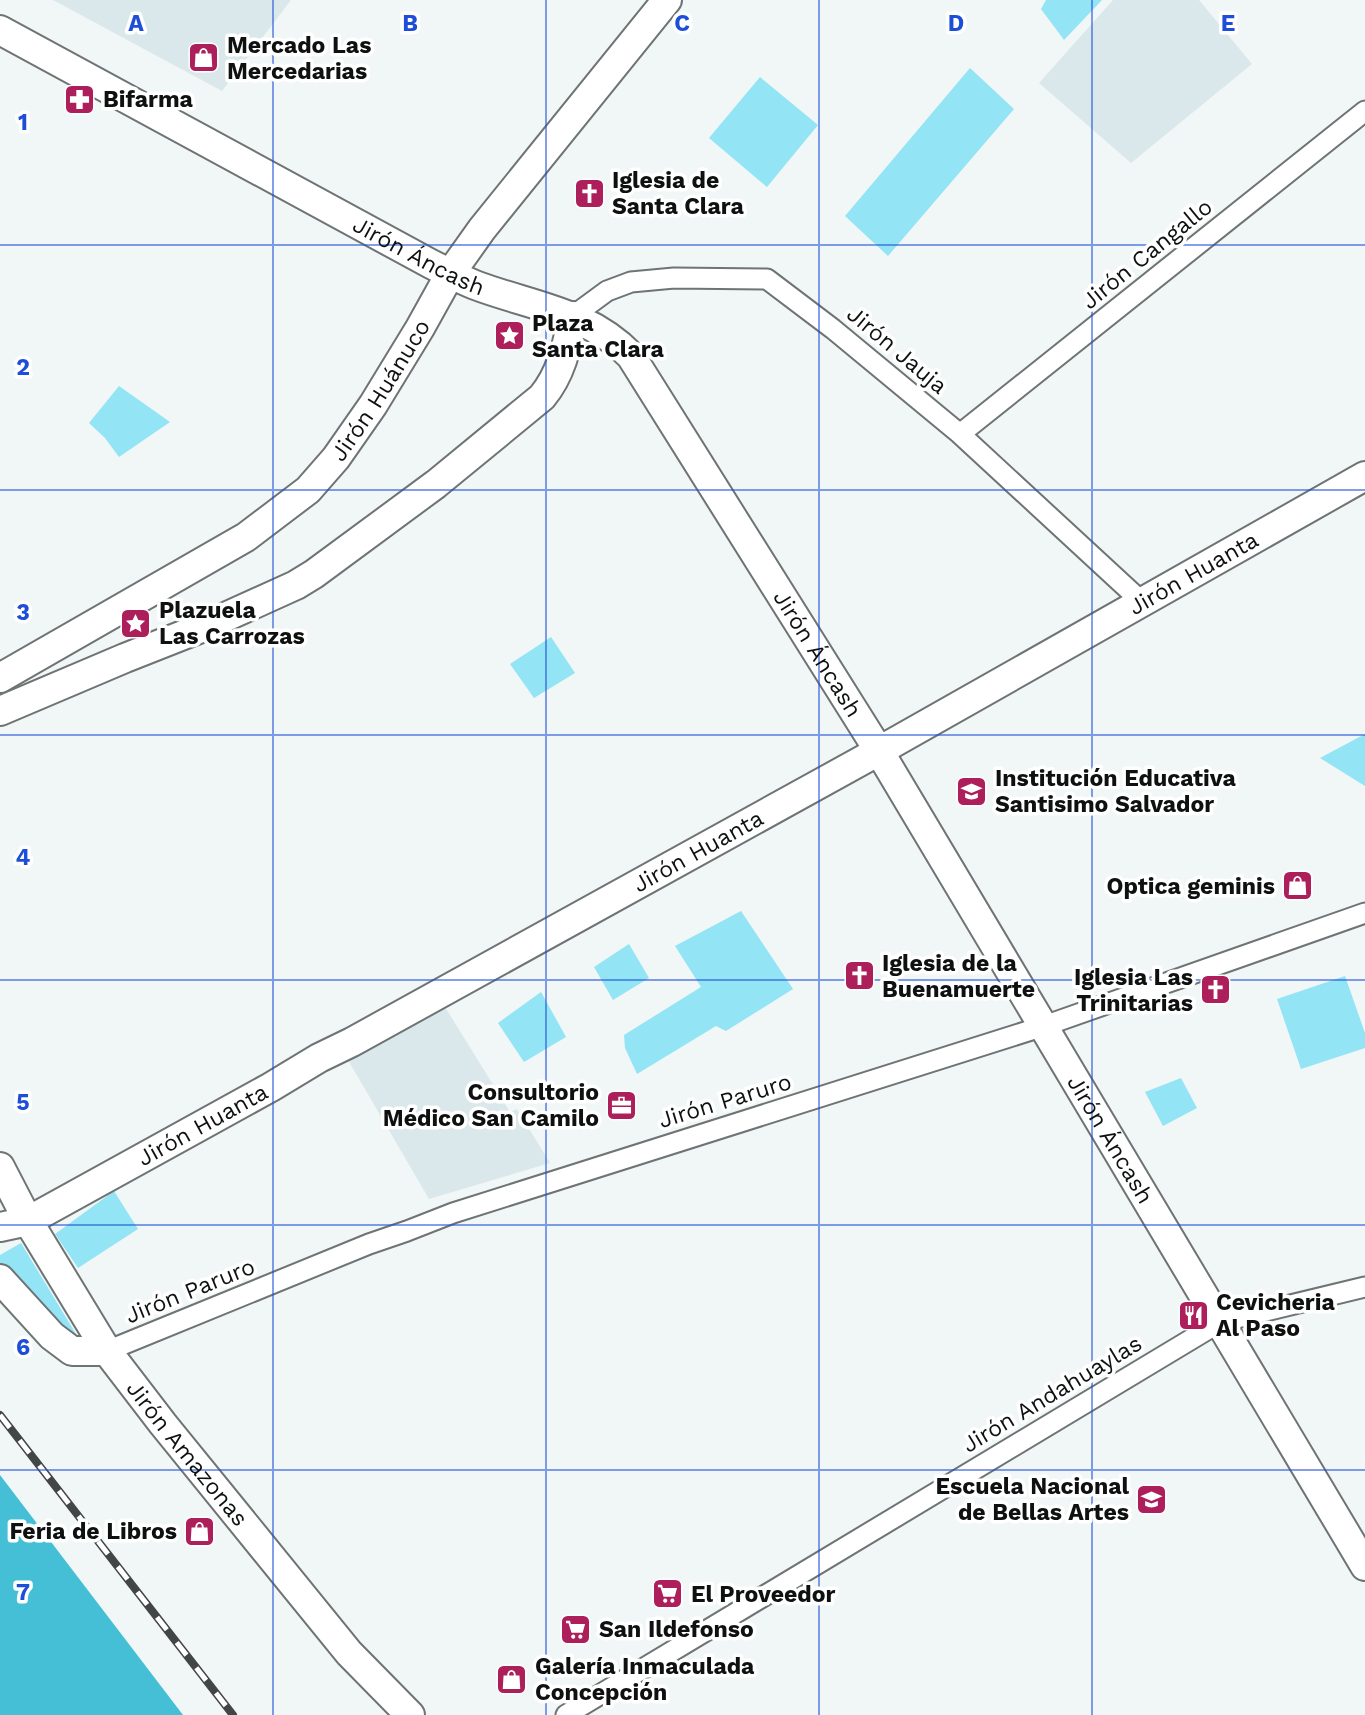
<svg xmlns="http://www.w3.org/2000/svg" width="1365" height="1715" font-family="'Work Sans',sans-serif">
  <rect width="100%" height="100%" fill="#f1f6f7"/>
  <path fill="#dbe8eb" d="M53 0H291L222 91Z
    M1113 0H1199L1252 64 1131 163 1039 83Z
    M445 1007 510 1112 517 1109 550 1163 429 1199 348 1060Z"/>
  <path fill="#93e4f4" d="M1046 0H1102L1064 40 1041 9Z
    M970 68 1014 109 888 256 845 216Z
    M760 77 818 125 767 187 709 138Z
    M119 386 170 422 119 457 105 438 89 423Z
    M551 637 575 673 534 698 510 664Z
    M1365 734V786L1320 758Z
    M741 911 793 989 726 1031 716 1026 637 1074 625 1048 624 1035 701 987 675 946Z
    M629 944 649 978 613 1000 594 967Z
    M1345 976 1365 1033V1048L1301 1069 1277 999Z
    M541 992 566 1037 524 1062 498 1023Z
    M1181 1078 1197 1108 1163 1126 1145 1092Z
    M114 1191 138 1229 78 1268 55 1234Z
    M21 1243 79 1339 46 1317 0 1264V1255Z"/>
  <path fill="#44bfd5" d="M0 1475 183 1715H0Z"/>
  <g fill="none" stroke-linecap="round" stroke-linejoin="round">
    <defs>
      <path id="street" d="M573 316 607 291 631 282 674 278 767 279 833 329 960 434 1142 602
        M960 434 1365 111
        M107 1351 369 1244 407 1231 453 1213 1044 1026 1365 913
        M566 1715 1220 1322 1365 1287"/>
      <g id="secondary">
        <path id="s1" d="M0 30 431 264C445 271 460 279 475 285 530 306 588 311 631 356L879 751 1365 1566"/>
        <path id="s2" d="M0 678 246 537 308 490 336 458 373 405 420 328 450 274 482 229 667 0"/>
        <path d="M0 711 125 658 201 628 296 585 314 574 436 484 542 397C562 373 567 345 573 316"/>
        <path id="s3" d="M0 1167 28 1221 107 1351 163 1424 349 1653 410 1715"/>
        <path id="s4" d="M0 1227 28 1221 271 1087 319 1058 352 1042 879 751 1365 476"/>
        <path d="M0 1279 52 1336 72 1351H107"/>
      </g>
    </defs>
    <use href="#street" stroke="#6e7374" stroke-width="23"/>
    <use href="#secondary" stroke="#6e7374" stroke-width="32"/>
    <use href="#street" stroke="#fff" stroke-width="19"/>
    <use href="#secondary" stroke="#fff" stroke-width="28"/>
    <defs>
      <path id="rail" d="M0 1415 233 1715"/>
    </defs>
    <use href="#rail" stroke="#434646" stroke-width="8"/>
    <use href="#rail" stroke="#fff" stroke-width="5" stroke-dasharray="16" stroke-linecap="butt"/>
  </g>
  <path fill="none" stroke="#1d4ed8" stroke-width="2" stroke-opacity="0.55" d="M273 0V1715M546 0V1715M819 0V1715M1092 0V1715M0 245H1365M0 490H1365M0 735H1365M0 980H1365M0 1225H1365M0 1470H1365"/>
  <defs>
    <symbol id="shop-square" viewBox="-11 -11 22 22"><rect x="-9" y="-9" width="18" height="18" rx="4" fill="#ad1f5a" stroke="#fff"/><path d="M-5-2.5h2.3a2.7 3.5 0 0 1 5.4 0H5L5.5 6h-11ZM-1.5-2.5h3a1.5 2.3 0 0 0-3 0Z" fill="#fff"/></symbol>
    <symbol id="pharmacy-square" viewBox="-11 -11 22 22"><rect x="-9" y="-9" width="18" height="18" rx="4" fill="#ad1f5a" stroke="#fff"/><path d="M-2-6h4v4h4v4h-4v4h-4v-4h-4v-4h4Z" fill="#fff"/></symbol>
    <symbol id="church-square" viewBox="-11 -11 22 22"><rect x="-9" y="-9" width="18" height="18" rx="4" fill="#ad1f5a" stroke="#fff"/><path d="M-1.2-6h2.4v3.5h3.3v2.4h-3.3V6h-2.4V-.1h-3.3v-2.4h3.3Z" fill="#fff"/></symbol>
    <symbol id="sight-square" viewBox="-11 -11 22 22"><rect x="-9" y="-9" width="18" height="18" rx="4" fill="#ad1f5a" stroke="#fff"/><path d="M0-6L1.8-2.2L6-1.7L2.9 1.2L3.7 5.4L0 3.3L-3.7 5.4L-2.9 1.2L-6-1.7L-1.8-2.2Z" fill="#fff"/></symbol>
    <symbol id="school-square" viewBox="-11 -11 22 22"><rect x="-9" y="-9" width="18" height="18" rx="4" fill="#ad1f5a" stroke="#fff"/><path d="M0-5L7-2L0 1L-7-2ZM-4 1L0 2.5L4 1V4Q0 6-4 4Z" fill="#fff"/></symbol>
    <symbol id="office-square" viewBox="-11 -11 22 22"><rect x="-9" y="-9" width="18" height="18" rx="4" fill="#ad1f5a" stroke="#fff"/><path d="M-6-3h4V-5.5h4V-3h4V5H-6ZM-1-4.5V-3h2v-1.5ZM-6 0V1H6V0Z" fill="#fff"/></symbol>
    <symbol id="restaurant-square" viewBox="-11 -11 22 22"><rect x="-9" y="-9" width="18" height="18" rx="4" fill="#ad1f5a" stroke="#fff"/><path d="M-5-6h1v4h1v-4h1v4h1v-4h1v5L-1.5 .5V6h-2V.5L-5-1ZM5-6V6H3V1.5H1.5Q1.5-4 5-6Z" fill="#fff"/></symbol>
    <symbol id="university-square" viewBox="-11 -11 22 22"><rect x="-9" y="-9" width="18" height="18" rx="4" fill="#ad1f5a" stroke="#fff"/><path d="M0-5L7-2L0 1L-7-2ZM-4 1L0 2.5L4 1V4Q0 6-4 4Z" fill="#fff"/></symbol>
    <symbol id="supermarket-square" viewBox="-11 -11 22 22"><rect x="-9" y="-9" width="18" height="18" rx="4" fill="#ad1f5a" stroke="#fff"/><path d="M-6-5.5h2.5l.6 2H6L4.5 2H-2.5L-4.4-4H-6ZM-1.5 3.2a1.3 1.3 0 1 0 .1 0ZM3 3.2a1.3 1.3 0 1 0 .1 0Z" fill="#fff"/></symbol>
  </defs>
  <g fill-rule="evenodd">
    <use href="#shop-square" x="186" y="40" width="35" height="35"/>
    <use href="#pharmacy-square" x="62" y="82" width="35" height="35"/>
    <use href="#church-square" x="572" y="176" width="35" height="35"/>
    <use href="#sight-square" x="492" y="318" width="35" height="35"/>
    <use href="#sight-square" x="118" y="606" width="35" height="35"/>
    <use href="#school-square" x="954" y="774" width="35" height="35"/>
    <use href="#shop-square" x="1280" y="868" width="35" height="35"/>
    <use href="#church-square" x="842" y="958" width="35" height="35"/>
    <use href="#church-square" x="1198" y="972" width="35" height="35"/>
    <use href="#office-square" x="604" y="1088" width="35" height="35"/>
    <use href="#restaurant-square" x="1176" y="1298" width="35" height="35"/>
    <use href="#university-square" x="1134" y="1482" width="35" height="35"/>
    <use href="#shop-square" x="182" y="1514" width="35" height="35"/>
    <use href="#supermarket-square" x="650" y="1576" width="35" height="35"/>
    <use href="#supermarket-square" x="558" y="1612" width="35" height="35"/>
    <use href="#shop-square" x="494" y="1662" width="35" height="35"/>
  </g>
  <g text-anchor="middle" dominant-baseline="central" stroke-width="7" stroke-linejoin="round" paint-order="stroke">
    <g font-size="23" font-weight="bold" fill="#0f1111" stroke="#fff" text-anchor="start">
      <text x="227" y="45">Mercado Las<tspan x="227" dy="26">Mercedarias</tspan></text>
      <text x="103" y="99">Bifarma</text>
      <text x="612" y="180">Iglesia de<tspan x="612" dy="26">Santa Clara</tspan></text>
      <text x="532" y="323">Plaza<tspan x="532" dy="26">Santa Clara</tspan></text>
      <text x="159" y="610">Plazuela<tspan x="159" dy="26">Las Carrozas</tspan></text>
      <text x="995" y="778">Institución Educativa<tspan x="995" dy="26">Santisimo Salvador</tspan></text>
      <text x="1275" y="886" text-anchor="end">Optica geminis</text>
      <text x="882" y="963">Iglesia de la<tspan x="882" dy="26">Buenamuerte</tspan></text>
      <text x="1193" y="977" text-anchor="end">Iglesia Las<tspan x="1193" dy="26">Trinitarias</tspan></text>
      <text x="599" y="1092" text-anchor="end">Consultorio<tspan x="599" dy="26">Médico San Camilo</tspan></text>
      <text x="1216" y="1302">Cevicheria<tspan x="1216" dy="26">Al Paso</tspan></text>
      <text x="1129" y="1486" text-anchor="end">Escuela Nacional<tspan x="1129" dy="26">de Bellas Artes</tspan></text>
      <text x="177" y="1531" text-anchor="end">Feria de Libros</text>
      <text x="691" y="1594">El Proveedor</text>
      <text x="599" y="1629">San Ildefonso</text>
      <text x="535" y="1666">Galería Inmaculada<tspan x="535" dy="26">Concepción</tspan></text>
    </g>
    <g font-size="23" fill="#0f1111" stroke="#fff">
      <text transform="translate(1147 254) rotate(-39)">Jirón Cangallo</text>
      <text stroke="none"><textPath href="#s1" startOffset="476">Jirón Áncash</textPath></text>
      <text transform="translate(897 350) rotate(40)">Jirón Jauja</text>
      <text stroke="none"><textPath href="#s2" startOffset="485">Jirón Huánuco</textPath></text>
      <text stroke="none"><textPath href="#s4" startOffset="1362">Jirón Huanta</textPath></text>
      <text stroke="none"><textPath href="#s1" startOffset="1064">Jirón Áncash</textPath></text>
      <text stroke="none"><textPath href="#s4" startOffset="794">Jirón Huanta</textPath></text>
      <text transform="translate(725 1101) rotate(-17)">Jirón Paruro</text>
      <text stroke="none"><textPath href="#s4" startOffset="228">Jirón Huanta</textPath></text>
      <text stroke="none"><textPath href="#s1" startOffset="1631">Jirón Áncash</textPath></text>
      <text transform="translate(190 1291) rotate(-22)">Jirón Paruro</text>
      <text transform="translate(1052 1394) rotate(-31)">Jirón Andahuaylas</text>
      <text stroke="none"><textPath href="#s3" startOffset="343">Jirón Amazonas</textPath></text>
    </g>
  </g>
  <g font-size="23" text-anchor="middle" font-weight="bold" fill="#1d4ed8" stroke="#fff" stroke-width="7" stroke-linejoin="round" paint-order="stroke">
    <text x="136" y="31">A</text>
    <text x="410" y="31">B</text>
    <text x="682" y="31">C</text>
    <text x="956" y="31">D</text>
    <text x="1228" y="31">E</text>
    <text x="23" y="130">1</text>
    <text x="23" y="375">2</text>
    <text x="23" y="620">3</text>
    <text x="23" y="865">4</text>
    <text x="23" y="1110">5</text>
    <text x="23" y="1355">6</text>
    <text x="23" y="1600">7</text>
  </g>
</svg>
